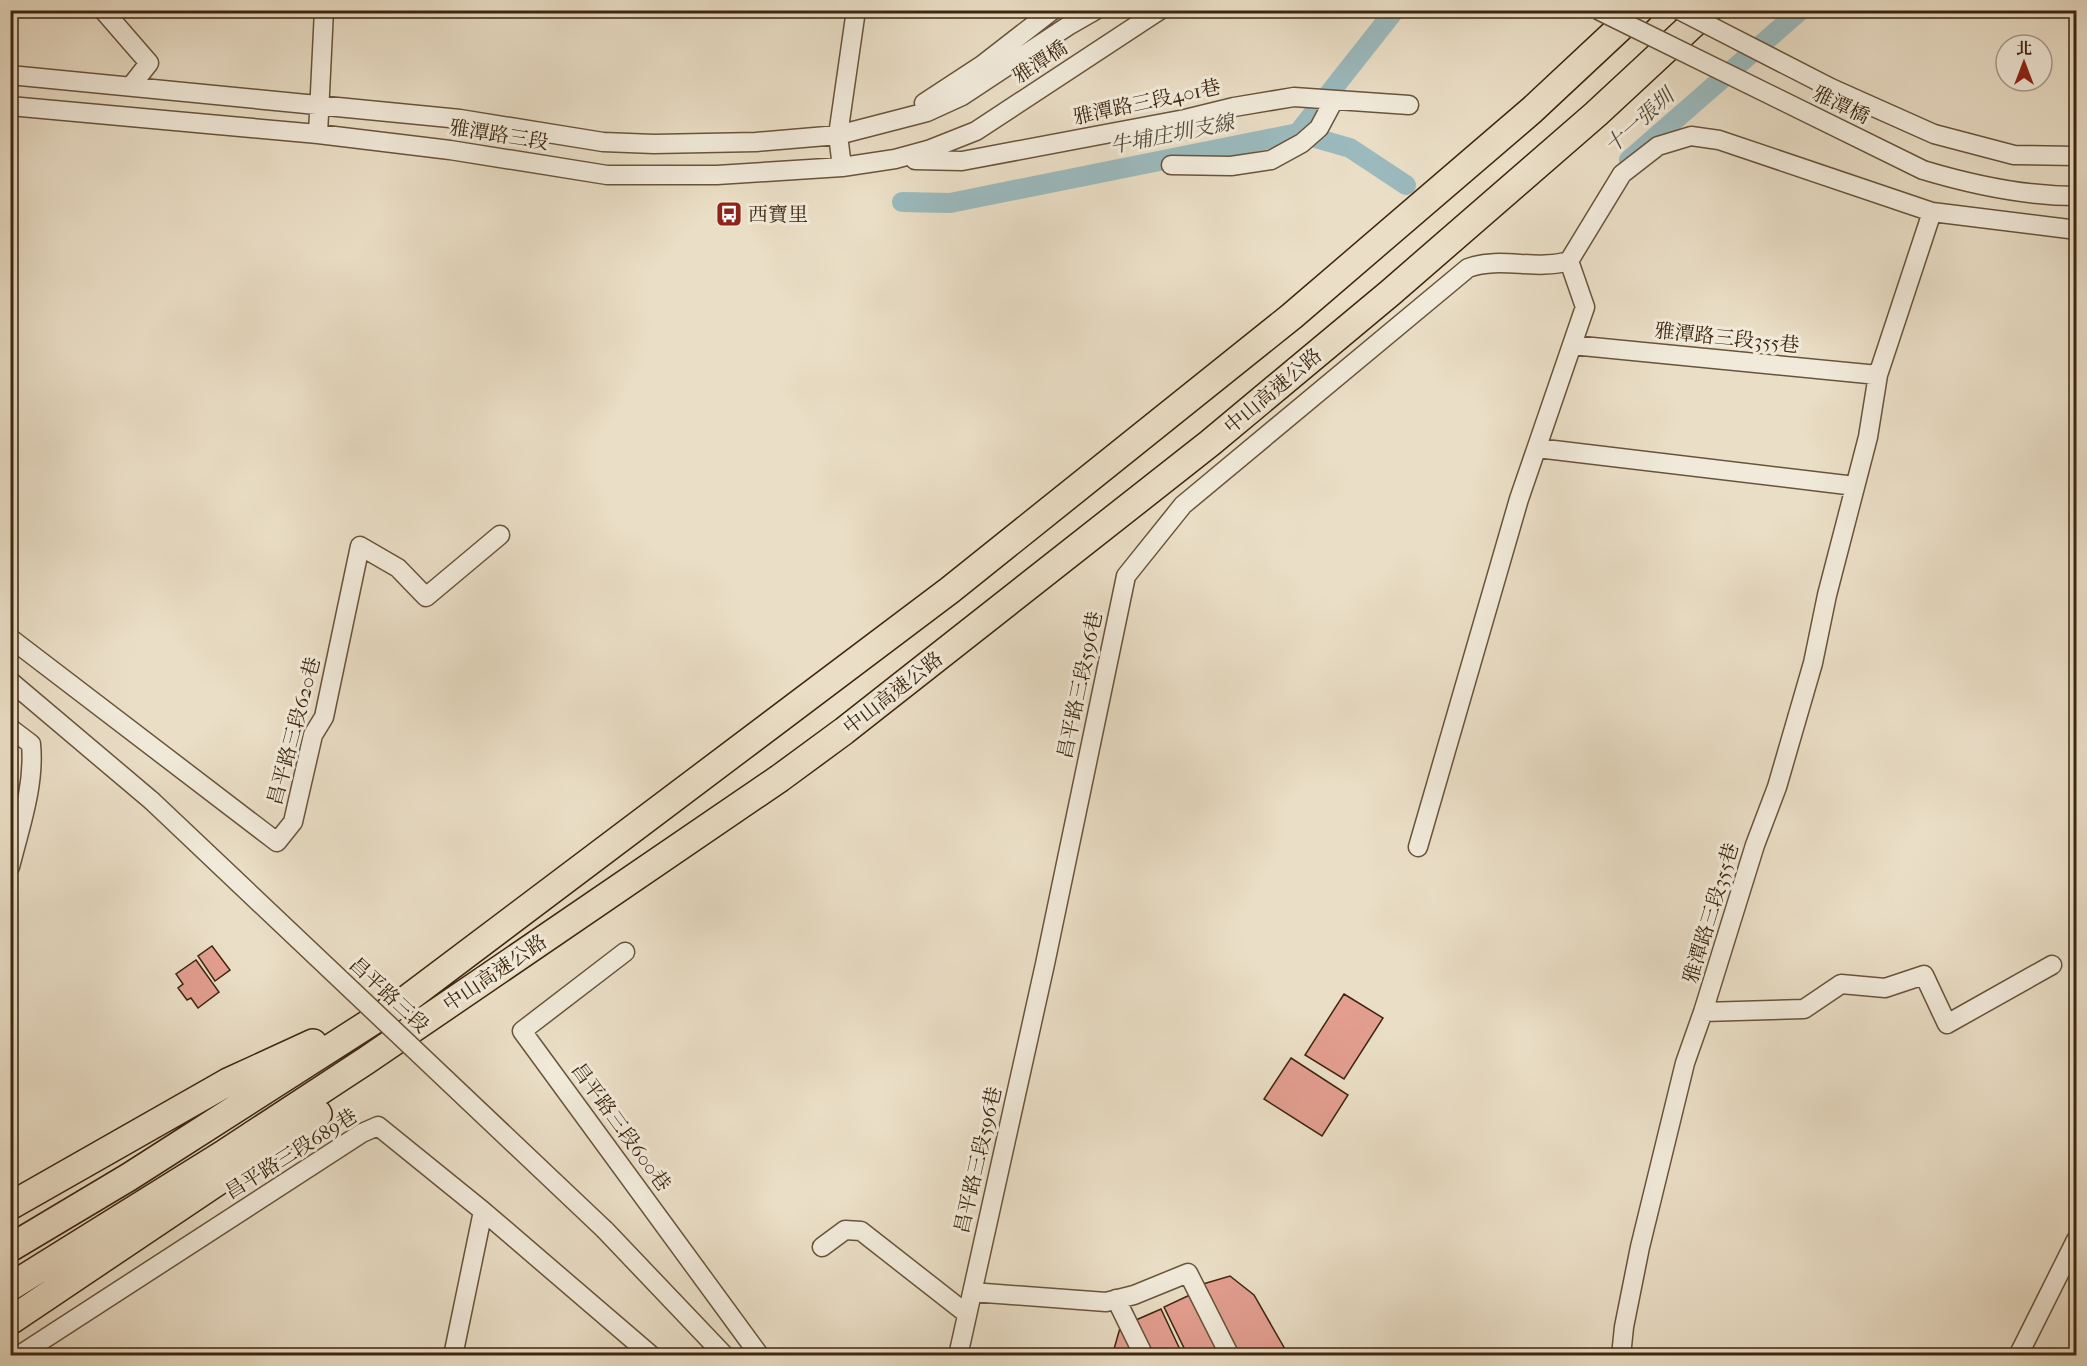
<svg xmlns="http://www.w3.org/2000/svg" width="2087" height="1366" font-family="'IM FELL French Canon','Noto Serif TC',serif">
  <rect width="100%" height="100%" fill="#eadec6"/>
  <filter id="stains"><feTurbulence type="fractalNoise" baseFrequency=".00333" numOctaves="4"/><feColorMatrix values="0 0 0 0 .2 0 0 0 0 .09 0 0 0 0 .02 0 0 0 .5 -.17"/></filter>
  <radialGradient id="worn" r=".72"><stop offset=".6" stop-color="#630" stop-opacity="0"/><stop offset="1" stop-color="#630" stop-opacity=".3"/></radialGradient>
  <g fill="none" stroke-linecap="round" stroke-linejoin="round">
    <path stroke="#9bbabe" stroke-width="20" d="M1298 133 1350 148 1406 185
      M1629 160 1801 10
      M902 202 950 203 1298 133 1395 10"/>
  </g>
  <path fill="#e39e90" stroke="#3d260d" stroke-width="1.5" d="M212 946 230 970 215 981 198 956Z
    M196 960 219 992 198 1008 191 998 187 1000 178 988 183 984 176 974Z
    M1344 994 1383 1018 1344 1079 1305 1055Z
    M1291 1058 1348 1095 1322 1136 1264 1099Z
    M1230 1276 1254 1295 1289 1356H1238L1203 1284Z
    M1194 1293 1225 1356H1188L1164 1307Z
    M1161 1309 1183 1356H1153L1136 1320Z
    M1122 1321 1140 1356H1112Z"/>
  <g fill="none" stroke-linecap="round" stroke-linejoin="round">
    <defs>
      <path id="minor" d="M103 10 149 63 131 86
        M10 75 460 119 603 142 654 144 756 142 838 135 927 112 962 96 1068 26 1096 10
        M924 103 982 65 1053 10
        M10 106 318 134 450 150 607 175H717L842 167 895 159 928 150 976 131 1160 10
        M318 134 324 10
        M915 160 962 161 1185 119 1234 107 1294 97 1409 105
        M1171 165 1231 166 1271 160 1302 143 1319 128 1334 100
        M842 167 838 135 856 10
        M1572 345 1878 375
        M1537 448 1855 486
        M10 638 277 842 293 822 313 735 324 717 360 546 398 568 426 597 500 535
        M10 681 152 801
        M10 728 31 744C35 785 20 827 10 867
        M1418 847 1519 499 1585 307 1569 261 1622 174 1658 146 1691 136 1719 140 1932 212 2069 229 2076 228
        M625 952 522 1031 760 1356
        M1703 1012 1804 1009 1841 984 1885 988 1924 975 1947 1024 2052 965
        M605 1230 725 1356
        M822 1247 845 1230 861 1231 967 1314
        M972 1292 1106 1302 1134 1295 1188 1273 1230 1356
        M1116 1299 1144 1356
        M18 1356 362 1133 378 1126 483 1211 652 1356
        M453 1356 483 1211
        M958 1356 1045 964 1126 576 1183 505 1468 268C1501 256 1535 271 1569 261
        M1621 1356 1624 1327 1640 1247 1685 1063 1703 1012 1755 845 1777 787 1813 663 1827 595 1868 437 1878 375 1932 212
        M2018 1356 2076 1240"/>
      <path id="highway" d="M10 1206 228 1082 313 1043
        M10 1248 129 1177 407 999 950 590 1292 316 1532 110 1639 10
        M10 1287 222 1155 367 1060 780 778 844 731 1210 443 1390 293 1596 114 1708 10
        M10 1321 318 1114"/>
    </defs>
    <use href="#minor" stroke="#68543b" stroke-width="21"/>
    <use href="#highway" stroke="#3d260d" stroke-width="30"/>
    <use href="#minor" stroke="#f1eada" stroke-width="18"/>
    <use href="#highway" stroke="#eadec6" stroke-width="27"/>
    <defs>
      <path id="minor-bridge" d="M1598 10 1923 170C1973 185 2024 196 2076 196
        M1679 10 1831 88 1934 134 2014 155 2076 156
        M152 801 605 1230"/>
    </defs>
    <use href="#minor-bridge" stroke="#68543b" stroke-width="21" stroke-linecap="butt"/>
    <use href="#minor-bridge" stroke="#f1eada" stroke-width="18"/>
  </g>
  <defs>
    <symbol id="bus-square" viewBox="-11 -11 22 22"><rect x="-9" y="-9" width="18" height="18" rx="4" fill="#8f2418" stroke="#f1eada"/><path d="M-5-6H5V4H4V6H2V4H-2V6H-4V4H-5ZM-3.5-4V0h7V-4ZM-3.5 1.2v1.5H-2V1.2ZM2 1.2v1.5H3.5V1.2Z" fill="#fff"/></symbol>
  </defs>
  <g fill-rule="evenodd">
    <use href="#bus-square" x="714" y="199" width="30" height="30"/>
  </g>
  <g text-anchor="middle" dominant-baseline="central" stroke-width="6" stroke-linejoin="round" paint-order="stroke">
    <g font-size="20" fill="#3d260d" stroke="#f1eada">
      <text transform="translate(1040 62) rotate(-33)">雅潭橋</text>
      <text transform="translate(1147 102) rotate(-12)">雅潭路三段401巷</text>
      <text transform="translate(1841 105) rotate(26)">雅潭橋</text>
      <text transform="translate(499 135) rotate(9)">雅潭路三段</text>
      <text transform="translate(1727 338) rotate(6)">雅潭路三段355巷</text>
      <text transform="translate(1273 391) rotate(-40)">中山高速公路</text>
      <text transform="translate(1080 685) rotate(-78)">昌平路三段596巷</text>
      <text transform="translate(893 693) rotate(-38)">中山高速公路</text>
      <text transform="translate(294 731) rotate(-75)">昌平路三段620巷</text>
      <text transform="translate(1711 913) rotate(-73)">雅潭路三段355巷</text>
      <text transform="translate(495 973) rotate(-34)">中山高速公路</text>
      <text transform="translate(389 995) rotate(43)">昌平路三段</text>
      <text transform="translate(621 1127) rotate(54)">昌平路三段600巷</text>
      <text transform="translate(291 1154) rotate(-32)">昌平路三段689巷</text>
      <text transform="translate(978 1160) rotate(-77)">昌平路三段596巷</text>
    </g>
    <g font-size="20" fill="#3d260d" stroke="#f1eada" text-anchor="start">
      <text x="748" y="214">西寶里</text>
    </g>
    <g font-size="21" font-style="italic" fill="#544b39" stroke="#f1eada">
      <text transform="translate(1639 121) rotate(-42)">十一張圳</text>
      <text transform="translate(1172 134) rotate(-11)">牛埔庄圳支線</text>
    </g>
  </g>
  <rect width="2087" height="1366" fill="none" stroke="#eadec6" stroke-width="36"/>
  <rect x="12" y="12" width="2063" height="1342" fill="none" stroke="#3d260d" stroke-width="3"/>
  <rect x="18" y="18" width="2051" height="1330" fill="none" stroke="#3d260d" stroke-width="1.5"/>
  <g transform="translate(2024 63)"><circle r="28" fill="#f1eada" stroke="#a99c88" stroke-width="1.5"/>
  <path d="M0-4.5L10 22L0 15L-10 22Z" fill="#8f2418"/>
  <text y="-9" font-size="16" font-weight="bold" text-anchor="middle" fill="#3d260d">北</text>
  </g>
  <rect width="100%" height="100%" filter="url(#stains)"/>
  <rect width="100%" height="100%" fill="url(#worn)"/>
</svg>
